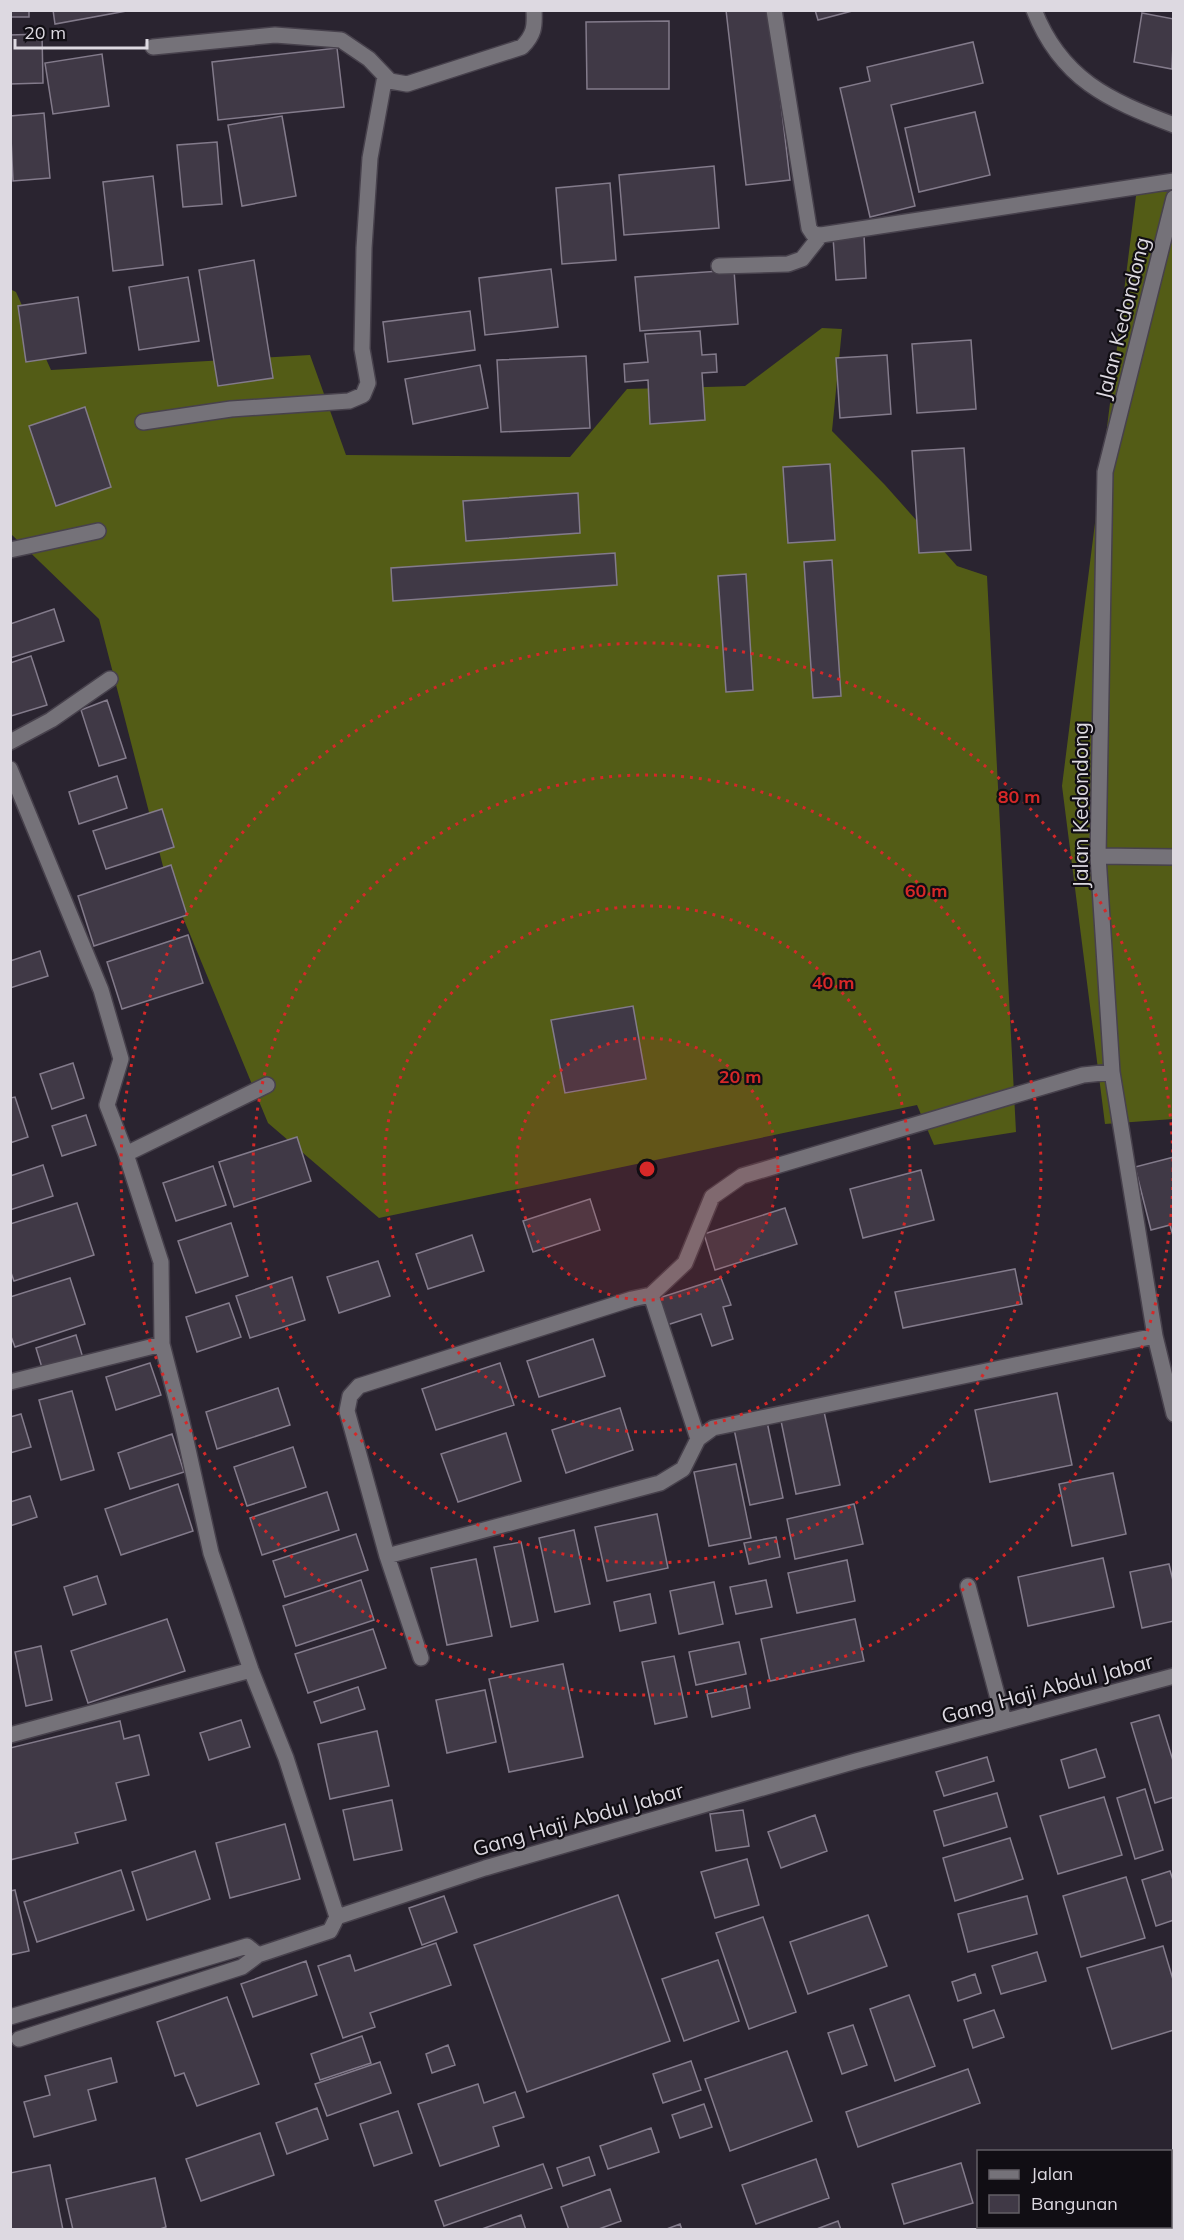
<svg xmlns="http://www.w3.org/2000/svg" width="1184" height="2240" font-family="Mulish,sans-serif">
  <rect width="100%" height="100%" fill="#2a2430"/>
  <path fill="#535c16" d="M1137 188 1173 189V1119L1105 1124 1062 786Z
    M10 289 16 292 51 370 310 355 346 455 570 457 627 389 745 386 822 328 842 329 832 431 885 485 957 566 987 576 1016 1132 934 1145 917 1105 379 1218 268 1123 165 874 99 619 11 534Z"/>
  <path fill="#403946" stroke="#837b8b" stroke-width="1.5" d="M10 10H29V17H10Z
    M53 10H132L55 24Z
    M726 10H770L790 180 746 185Z
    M815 10H856L818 20Z
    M1142 13 1174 19 1172 69 1134 62Z
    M669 21V89H587L586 22Z
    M42 34 43 83 10 84V35Z
    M973 42 983 83 891 105 915 206 870 217 840 88 870 81 867 67Z
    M337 48 344 107 218 120 212 62Z
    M102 54 109 106 53 114 45 63Z
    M975 112 990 175 919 192 905 128Z
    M44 113 50 178 13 181 10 116Z
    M282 116 296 196 242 206 228 125Z
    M217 142 222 204 183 207 177 145Z
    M714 166 719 228 624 235 619 175Z
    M153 176 163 265 113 271 103 182Z
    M610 183 616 260 562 264 556 188Z
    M864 235 866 278 836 280 833 237Z
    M254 260 273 378 218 386 199 270Z
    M551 269 558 327 485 335 479 278Z
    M734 270 738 324 640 331 635 277Z
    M188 277 199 341 139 350 129 287Z
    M78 297 86 353 26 362 18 306Z
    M470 311 475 350 388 362 383 322Z
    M700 331 702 355 716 354 717 372 702 373 705 420 650 424 648 380 625 382 624 364 648 362 645 334Z
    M971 340 976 409 917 413 912 344Z
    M887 355 891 414 840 418 836 358Z
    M586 356 590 428 501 432 497 360Z
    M480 365 488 408 413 424 405 379Z
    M85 407 111 487 56 506 29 426Z
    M964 448 971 550 919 553 912 451Z
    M830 464 835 540 788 543 783 467Z
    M578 493 580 533 466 541 463 501Z
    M615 553 617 585 393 601 391 568Z
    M832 560 841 696 813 698 804 562Z
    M746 574 753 690 726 692 718 576Z
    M54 609 64 641 10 658V624Z
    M31 656 47 705 11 716 10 663Z
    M107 700 126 758 99 766 81 710Z
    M117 776 127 808 79 824 69 792Z
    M162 809 174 847 106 869 93 831Z
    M171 865 187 915 94 946 78 896Z
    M188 935 203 983 122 1009 107 962Z
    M40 951 48 976 10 988V961Z
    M633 1006 646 1079 565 1093 551 1020Z
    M73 1063 84 1098 52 1109 40 1074Z
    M15 1097 28 1137 10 1143V1098Z
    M86 1115 96 1145 62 1156 52 1126Z
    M297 1137 311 1181 234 1207 219 1162Z
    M1174 1157V1239L1170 1225 1151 1230 1135 1167Z
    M43 1165 53 1196 10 1210V1176Z
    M213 1166 226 1205 176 1221 163 1183Z
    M921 1170 934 1220 863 1238 850 1189Z
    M590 1199 600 1230 533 1252 523 1221Z
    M77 1203 94 1255 14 1281 10 1270V1224Z
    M785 1208 797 1244 715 1270 704 1234Z
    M231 1223 248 1276 196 1293 178 1241Z
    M472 1235 484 1271 428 1289 416 1254Z
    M378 1261 390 1296 339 1313 327 1277Z
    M1015 1269 1022 1304 903 1328 895 1292Z
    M292 1277 305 1320 250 1338 236 1296Z
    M70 1278 85 1324 15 1347 10 1334V1297Z
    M721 1278 731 1305 723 1307 733 1339 712 1346 701 1314 667 1325 659 1298Z
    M229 1303 241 1337 197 1352 186 1317Z
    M76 1335 83 1358 43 1371 36 1348Z
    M593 1339 605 1376 539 1397 527 1361Z
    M150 1363 161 1395 116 1410 106 1377Z
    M500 1363 514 1405 436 1430 422 1389Z
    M278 1388 290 1425 217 1449 206 1412Z
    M72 1391 94 1470 61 1480 39 1400Z
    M1057 1393 1072 1465 990 1482 975 1410Z
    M823 1407 840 1485 796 1494 780 1416Z
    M620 1408 633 1450 566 1473 552 1430Z
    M21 1414 31 1447 10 1453V1417Z
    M766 1417 783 1498 750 1505 733 1424Z
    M506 1433 521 1481 458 1502 441 1454Z
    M172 1434 184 1472 130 1489 118 1453Z
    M293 1447 306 1487 247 1506 234 1467Z
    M736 1464 751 1538 709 1546 694 1472Z
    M1113 1473 1126 1534 1072 1546 1059 1484Z
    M178 1484 193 1531 121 1555 105 1509Z
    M327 1492 339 1530 262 1555 250 1518Z
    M30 1496 37 1517 10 1526V1502Z
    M854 1504 863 1544 795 1559 787 1519Z
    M657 1514 668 1568 607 1581 595 1527Z
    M574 1530 590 1604 555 1612 539 1538Z
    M356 1534 368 1570 285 1597 273 1561Z
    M776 1537 780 1557 749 1564 744 1543Z
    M521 1542 538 1621 511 1627 494 1547Z
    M1103 1558 1114 1607 1028 1626 1018 1577Z
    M476 1559 492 1636 447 1645 431 1568Z
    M847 1560 855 1601 797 1613 788 1573Z
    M1169 1564 1174 1585V1621L1142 1628 1130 1572Z
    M97 1576 106 1604 73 1615 64 1587Z
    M361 1580 374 1620 296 1646 283 1606Z
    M766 1580 772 1607 736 1614 730 1587Z
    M714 1582 723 1624 679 1634 670 1591Z
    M650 1594 656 1623 620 1631 614 1602Z
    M167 1619 185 1671 88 1703 71 1651Z
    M855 1619 864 1661 770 1681 761 1639Z
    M373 1629 386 1668 308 1693 295 1654Z
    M739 1642 746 1674 696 1685 689 1652Z
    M41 1646 52 1700 26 1706 15 1652Z
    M674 1656 687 1717 655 1724 642 1662Z
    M563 1664 583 1757 509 1772 489 1679Z
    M746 1686 750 1708 712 1717 707 1694Z
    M358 1687 365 1709 321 1723 314 1702Z
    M485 1690 496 1742 447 1753 436 1700Z
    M1159 1715 1174 1764V1797L1155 1803 1131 1723Z
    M241 1720 250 1747 209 1760 200 1733Z
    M120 1721 124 1739 139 1735 149 1775 116 1783 126 1820 75 1833 78 1843 10 1860V1748Z
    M377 1731 389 1786 330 1799 318 1744Z
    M1096 1749 1105 1777 1069 1788 1061 1760Z
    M987 1757 994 1781 944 1796 936 1772Z
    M1145 1789 1163 1850 1135 1859 1117 1798Z
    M997 1793 1007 1827 944 1846 934 1811Z
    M1104 1797 1122 1855 1058 1874 1040 1816Z
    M392 1800 402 1850 354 1860 343 1810Z
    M743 1810 749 1846 716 1851 710 1814Z
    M815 1815 827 1851 781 1868 768 1832Z
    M285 1824 300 1879 230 1898 216 1843Z
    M1010 1838 1023 1879 955 1901 943 1858Z
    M195 1851 210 1899 147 1920 132 1872Z
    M747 1859 759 1905 715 1918 701 1872Z
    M121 1870 134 1910 37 1942 24 1902Z
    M1170 1871 1174 1883V1920L1156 1926 1142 1880Z
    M1126 1877 1145 1938 1081 1957 1063 1896Z
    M15 1890 29 1951 10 1955V1891Z
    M618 1895 670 2041 527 2092 474 1945Z
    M444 1896 457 1932 422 1945 409 1908Z
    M1027 1896 1037 1934 968 1952 958 1914Z
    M868 1915 887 1966 808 1994 790 1942Z
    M763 1917 796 2012 749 2029 716 1933Z
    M436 1943 451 1985 370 2013 375 2027 343 2038 318 1966 350 1955 355 1971Z
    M1163 1946 1174 1983V2030L1112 2049 1087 1968Z
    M1037 1952 1046 1981 1001 1994 992 1966Z
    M718 1960 739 2021 684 2041 662 1979Z
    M306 1961 317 1995 253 2017 241 1984Z
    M975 1974 981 1993 958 2001 952 1982Z
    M909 1995 935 2066 895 2081 870 2009Z
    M227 1997 259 2084 197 2106 184 2073 175 2076 157 2022Z
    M994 2010 1004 2037 973 2048 964 2020Z
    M853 2025 867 2065 842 2074 828 2033Z
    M362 2036 371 2063 320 2080 311 2054Z
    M448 2045 455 2065 432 2073 426 2054Z
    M787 2051 812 2121 730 2151 705 2079Z
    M111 2058 117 2082 88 2090 96 2120 34 2137 24 2102 50 2095 45 2076Z
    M691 2061 701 2090 663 2103 653 2074Z
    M380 2062 391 2093 327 2116 315 2084Z
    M968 2069 980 2103 858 2147 846 2112Z
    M478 2084 484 2103 515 2092 524 2117 493 2127 499 2146 440 2166 418 2104Z
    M704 2104 712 2127 680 2138 672 2115Z
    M317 2108 328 2139 287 2154 276 2123Z
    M398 2111 412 2153 374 2166 360 2124Z
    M651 2128 659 2152 608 2169 600 2146Z
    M260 2133 274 2175 201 2201 186 2159Z
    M589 2157 595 2175 563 2186 557 2168Z
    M816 2159 829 2198 756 2224 742 2185Z
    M961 2163 973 2203 904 2224 892 2184Z
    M543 2164 552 2188 444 2226 435 2201Z
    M50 2165 63 2230H10V2173Z
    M155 2178 166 2227 157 2230H73L66 2199Z
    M610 2189 621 2221 596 2230H569L561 2207Z
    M521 2215 526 2230H479Z
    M838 2221 841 2230H814Z
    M680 2224 682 2230H664Z"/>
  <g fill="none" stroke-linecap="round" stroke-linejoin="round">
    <defs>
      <path id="minor" d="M774 10 809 228 813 234 821 235 1174 181
        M1034 10C1061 79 1108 100 1174 125
        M153 47 275 35 341 40 369 59 390 81 407 84 522 47C534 35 535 27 534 10
        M1174 198 1105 472 1098 856 1112 1072 1155 1336 1174 1414
        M719 266 788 264 802 259 821 235
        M143 422 231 409 349 401 363 395 368 383 362 349 364 248 370 158 385 76
        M10 550 98 531
        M10 742 51 720 110 679
        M10 769 101 990 121 1059 107 1105 126 1154 161 1262 162 1344 181 1418 211 1553 251 1670 286 1758 337 1917
        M1098 856 1174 857
        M126 1154 267 1085
        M651 1295 685 1263 712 1197 742 1176 1083 1075 1112 1072
        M10 1382 162 1344
        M387 1556 660 1483 683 1469 698 1439 713 1428 1155 1336
        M968 1586 1004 1721
        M421 1658 387 1556 347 1411 350 1396 359 1386 632 1299 651 1295 698 1439
        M10 1735 251 1670
        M10 2017 247 1946 258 1955
        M19 2039 242 1967 258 1955 330 1931 337 1917 485 1868 856 1761 1174 1676"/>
    </defs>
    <use href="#minor" stroke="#47414c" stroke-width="18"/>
    <use href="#minor" stroke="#757279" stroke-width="15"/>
  </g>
  <circle cx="647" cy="1169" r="131" fill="#d62828" fill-opacity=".12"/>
  <g fill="none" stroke="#d62828" stroke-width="3" stroke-dasharray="3 6">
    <circle cx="647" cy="1169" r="131"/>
    <circle cx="647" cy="1169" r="263"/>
    <circle cx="647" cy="1169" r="394"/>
    <circle cx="647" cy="1169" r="526"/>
  </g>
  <g text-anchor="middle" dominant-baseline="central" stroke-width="4.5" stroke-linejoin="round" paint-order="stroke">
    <g font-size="21" fill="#ddd9e1" stroke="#110e14">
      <text transform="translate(1122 318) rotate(-76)">Jalan Kedondong</text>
      <text transform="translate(1080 805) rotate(-90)">Jalan Kedondong</text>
      <text transform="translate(1047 1688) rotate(-15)">Gang Haji Abdul Jabar</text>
      <text transform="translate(578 1819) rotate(-16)">Gang Haji Abdul Jabar</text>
    </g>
  </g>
  <circle cx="647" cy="1169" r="9" fill="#d62828" stroke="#110e14" stroke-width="3"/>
  <g font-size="18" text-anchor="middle" font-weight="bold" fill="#d62828" stroke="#110e14" stroke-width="4.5" stroke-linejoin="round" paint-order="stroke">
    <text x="1019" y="803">80 m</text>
    <text x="926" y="897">60 m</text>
    <text x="833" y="989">40 m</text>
    <text x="740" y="1083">20 m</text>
  </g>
  <rect width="1184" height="2240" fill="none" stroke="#ddd9e1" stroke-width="24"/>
  <rect x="977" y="2150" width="195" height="78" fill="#110e14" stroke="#635f66" stroke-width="1.5"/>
  <rect x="989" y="2170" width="30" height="9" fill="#757279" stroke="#635f66" stroke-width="1.5"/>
  <text x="1031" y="2180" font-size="18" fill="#ddd9e1">Jalan</text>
  <rect x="989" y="2195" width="30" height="18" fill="#403946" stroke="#635f66" stroke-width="1.5"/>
  <text x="1031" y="2210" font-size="18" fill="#ddd9e1">Bangunan</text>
  <path d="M15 39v9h132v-9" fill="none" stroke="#ddd9e1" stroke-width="3"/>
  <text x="24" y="39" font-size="18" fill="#ddd9e1" stroke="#110e14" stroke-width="4.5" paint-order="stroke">20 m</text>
</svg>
